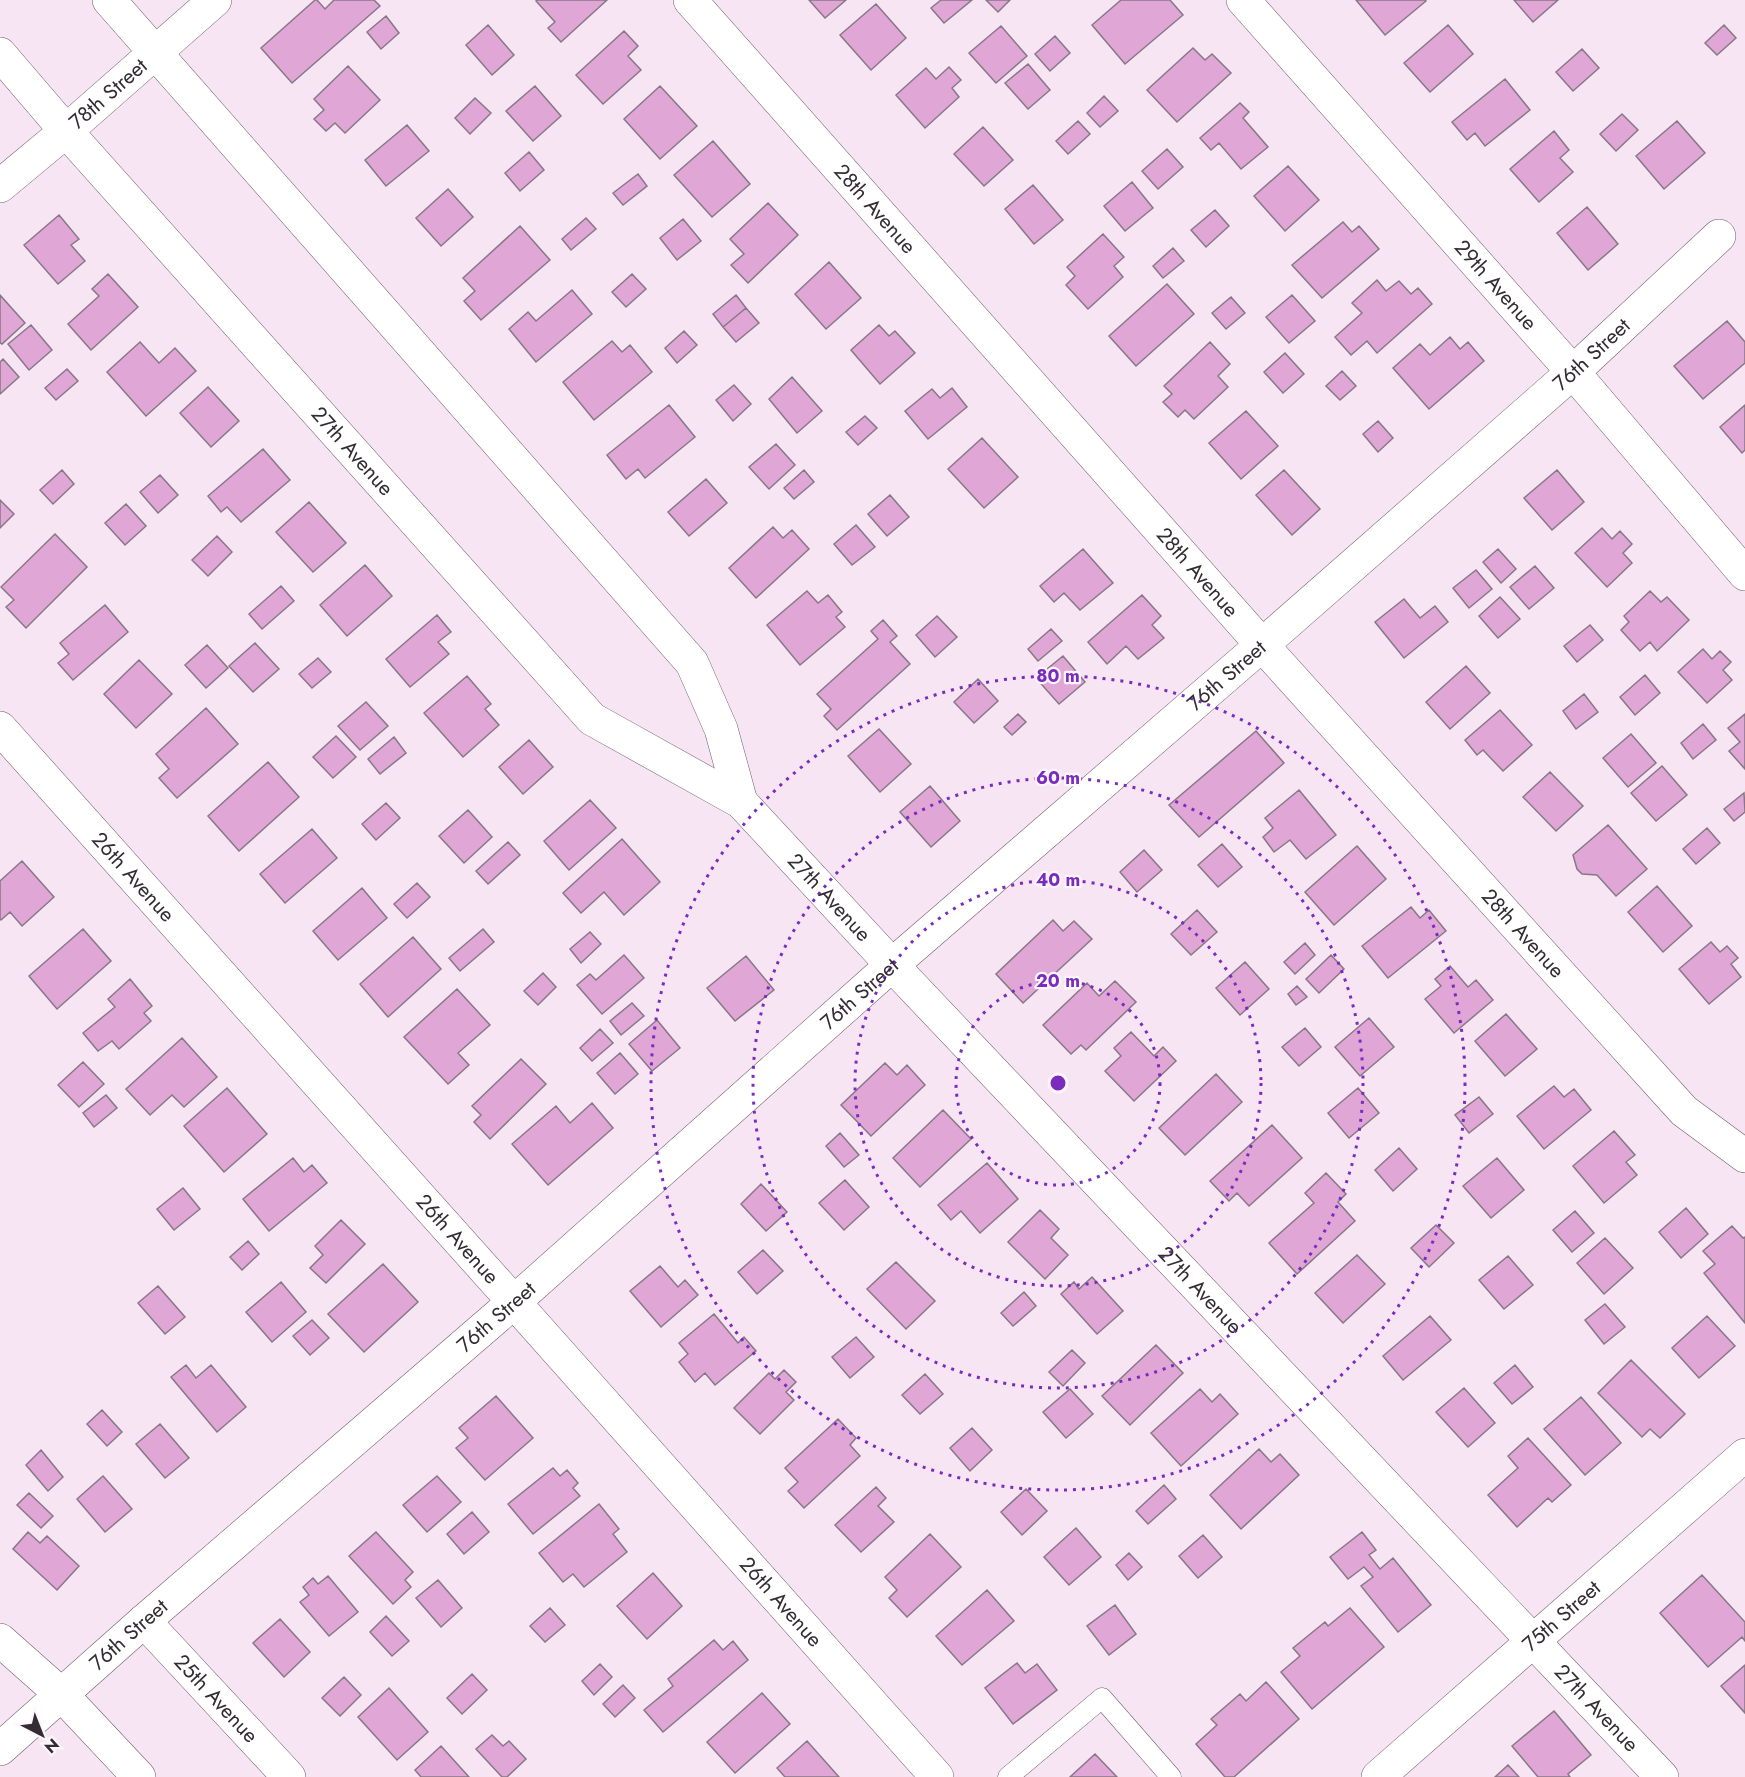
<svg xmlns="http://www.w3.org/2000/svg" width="1745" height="1777" font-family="Jost,sans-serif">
  <rect width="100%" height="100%" fill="#f7e5f4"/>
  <path fill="#dfa6d6" stroke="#887885" stroke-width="1.5" d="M315 0H317L325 9 334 0H374L380 6 292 83 261 48Z
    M538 0H607L561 42 548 28 555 22 536 1Z
    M809 0H846L825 18Z
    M941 0H972L944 23 931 8Z
    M986 0H1010L998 12Z
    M1121 0H1170L1183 15 1125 64 1092 25Z
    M1356 0H1425L1426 1 1385 35Z
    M1514 0H1558L1533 22Z
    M876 4 906 38 871 70 840 35Z
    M386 16 399 33 381 49 367 32Z
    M488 25 514 55 492 75 466 45Z
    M1448 25 1473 54 1430 92 1404 63Z
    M1724 25 1736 38 1717 55 1705 43Z
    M1001 26 1027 56 996 83 969 53Z
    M624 31 638 46 628 56 641 70 603 104 576 75Z
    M1055 36 1070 53 1050 71 1035 54Z
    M1193 48 1205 60 1212 54 1231 73 1177 122 1147 90Z
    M1582 49 1599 68 1573 91 1556 72Z
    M1028 64 1050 90 1028 109 1005 83Z
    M348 66 380 100 345 133 335 123 326 131 314 119 324 110 314 99Z
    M949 67 961 80 952 88 959 97 925 128 896 95 926 68 936 79Z
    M1505 79 1530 110 1485 146 1475 133 1467 140 1452 122Z
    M535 86 561 116 533 141 506 111Z
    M660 86 697 126 660 159 624 119Z
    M1104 96 1118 111 1100 127 1087 113Z
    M475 98 491 113 470 134 455 118Z
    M1240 103 1249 112 1243 118 1268 147 1241 169 1219 143 1211 150 1200 138Z
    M1622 114 1638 130 1616 151 1600 134Z
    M1078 121 1090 134 1068 154 1056 141Z
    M1677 121 1705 153 1664 189 1636 156Z
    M407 125 429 151 386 186 365 160Z
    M983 127 1013 160 984 186 954 154Z
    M1554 131 1569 150 1560 158 1573 172 1539 202 1510 169Z
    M713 141 750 184 712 217 674 175Z
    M1167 149 1183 167 1158 189 1142 171Z
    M529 152 544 170 520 191 505 173Z
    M1288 166 1319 200 1285 231 1254 196Z
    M638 174 647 186 623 205 613 193Z
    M1132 182 1153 208 1125 231 1104 206Z
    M1033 185 1063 220 1034 244 1005 209Z
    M448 189 473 217 441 246 416 218Z
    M768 203 798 235 748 283 731 265 744 254 730 239Z
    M1587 207 1618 244 1588 270 1557 233Z
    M1215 210 1229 226 1206 247 1191 230Z
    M59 215 79 239 71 245 85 261 58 284 24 245Z
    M586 218 596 229 571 250 562 239Z
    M683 219 701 241 677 260 660 238Z
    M1343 222 1352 232 1359 226 1379 249 1322 298 1292 265Z
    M520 226 550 260 481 320 464 301 475 291 463 278Z
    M1103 234 1124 257 1114 266 1123 277 1088 309 1066 285 1075 276 1067 267Z
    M1173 248 1184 261 1163 278 1153 266Z
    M829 262 861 298 826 329 795 294Z
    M108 274 138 307 91 350 68 324 99 296 92 289Z
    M632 274 646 289 626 307 612 292Z
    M1377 280 1386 291 1399 281 1411 294 1418 288 1432 304 1377 353 1367 341 1351 355 1335 337 1362 313 1352 303Z
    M1167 284 1194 314 1136 366 1109 336Z
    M572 290 592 314 536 362 509 329 528 312 536 321Z
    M0 295 25 323 2 344 0 343Z
    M736 295 746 308 723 327 713 314Z
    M1292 295 1315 321 1289 343 1266 317Z
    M1231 297 1245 313 1226 329 1212 313Z
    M746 308 759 323 736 342 723 327Z
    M1727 321 1745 342V363L1703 399 1674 366Z
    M31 325 52 350 29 370 8 344Z
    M879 325 889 336 895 331 915 353 880 384 851 350Z
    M684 331 697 345 677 363 665 348Z
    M1450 337 1460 349 1468 342 1484 361 1429 409 1393 368 1420 344 1430 355Z
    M612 341 622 352 630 345 652 372 594 420 563 382Z
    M140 342 159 363 175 348 196 371 146 416 107 372Z
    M1210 342 1230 364 1218 376 1228 387 1194 419 1185 410 1178 417 1163 402 1172 394 1164 386Z
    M1285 353 1304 374 1283 393 1264 372Z
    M3 359 19 377 0 394V362Z
    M67 369 78 381 56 400 45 388Z
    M1342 371 1356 386 1340 400 1326 386Z
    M792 377 822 411 797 433 769 399Z
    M734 385 751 404 733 421 716 400Z
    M208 387 239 421 211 447 180 413Z
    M952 388 967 407 928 439 905 411 932 389 940 398Z
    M669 405 695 437 645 478 638 469 626 479 607 455Z
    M1745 405V450L1742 453 1720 427Z
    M1246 411 1278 446 1241 479 1209 443Z
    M865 416 877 428 858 445 846 432Z
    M1378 421 1393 438 1378 452 1363 434Z
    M982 438 1018 477 984 508 948 469Z
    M776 444 795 465 769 489 749 467Z
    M263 449 290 480 241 522 227 507 221 512 208 496Z
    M62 470 74 484 53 504 40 490Z
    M804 470 814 482 794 499 784 488Z
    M1284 470 1320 509 1292 535 1256 495Z
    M1557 470 1584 502 1552 530 1524 498Z
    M160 475 178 495 158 513 140 492Z
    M706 479 727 503 689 536 668 512Z
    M890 495 909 517 887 536 868 514Z
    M0 500 14 514 0 528Z
    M309 502 346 543 313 572 276 532Z
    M126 504 146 526 125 545 105 523Z
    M856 525 875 547 852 565 834 544Z
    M773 527 783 538 792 530 809 549 756 598 729 568Z
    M1602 528 1612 539 1620 531 1632 544 1623 553 1632 563 1607 587 1575 553Z
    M55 534 87 567 26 628 6 607 14 600 1 587Z
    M217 536 232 552 208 576 192 560Z
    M1083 549 1113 583 1080 610 1064 593 1054 602 1040 586Z
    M1498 549 1516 569 1501 583 1483 562Z
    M365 565 392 596 347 636 320 605Z
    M1535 566 1554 588 1529 609 1510 587Z
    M1476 570 1492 589 1469 608 1453 588Z
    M281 586 294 601 262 629 249 614Z
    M807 591 818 603 828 595 842 612 836 617 845 627 800 665 767 625Z
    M1650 591 1661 602 1667 597 1689 620 1657 651 1650 642 1640 651 1621 630 1629 622 1624 616Z
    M1142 595 1161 616 1152 625 1164 638 1138 659 1126 646 1107 664 1088 642Z
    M1500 597 1520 619 1498 638 1479 616Z
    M1404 599 1420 618 1435 606 1448 622 1404 658 1375 622Z
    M105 605 128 632 73 680 58 663 69 654 60 643Z
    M437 615 451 632 438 642 449 654 410 687 386 659Z
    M937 616 957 637 935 657 916 635Z
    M883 620 897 636 890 642 910 664 837 730 824 716 831 709 817 694 878 639 871 631Z
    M1590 625 1603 640 1577 662 1564 646Z
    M1051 629 1062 641 1038 661 1028 649Z
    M255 643 279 669 253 692 229 666Z
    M207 645 228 668 206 688 185 665Z
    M1703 649 1712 659 1720 651 1731 662 1723 670 1732 680 1707 703 1678 672Z
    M1063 656 1085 682 1059 704 1036 678Z
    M318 658 331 672 312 688 299 674Z
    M139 660 172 694 136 728 104 694Z
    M1466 666 1490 693 1450 729 1426 702Z
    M1645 675 1660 693 1635 715 1620 697Z
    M467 676 491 704 485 709 499 725 463 757 424 713Z
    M978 679 998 701 974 723 954 702Z
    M1584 694 1598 712 1576 729 1563 711Z
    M366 702 388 726 360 750 338 726Z
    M206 708 238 744 177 798 159 778 169 769 156 754Z
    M1500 710 1532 745 1503 771 1483 750 1477 755 1465 740Z
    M1018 714 1026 722 1012 735 1004 727Z
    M1745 714V769L1729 751 1740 742 1728 728Z
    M1703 724 1716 740 1693 759 1681 743Z
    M879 729 911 764 880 792 848 756Z
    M1256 731 1284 763 1199 837 1169 805Z
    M1631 734 1656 763 1628 787 1603 758Z
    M336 736 356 757 333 778 313 757Z
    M394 737 406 753 380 774 368 759Z
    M529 740 553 767 523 794 499 767Z
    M268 762 299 797 239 851 208 816Z
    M1662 766 1687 795 1656 821 1631 793Z
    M1550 772 1583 806 1556 831 1523 797Z
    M930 786 960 821 931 847 900 812Z
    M1299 790 1336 835 1306 859 1290 840 1274 852 1263 837 1273 828 1265 818Z
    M1744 793 1745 812 1734 821 1724 809Z
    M590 800 616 828 569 870 544 841Z
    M386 803 400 818 376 840 362 824Z
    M468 810 492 837 464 863 439 836Z
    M1608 825 1647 869 1616 896 1597 875 1582 874 1577 869 1573 855Z
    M1707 828 1720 843 1696 864 1683 849Z
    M312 829 337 858 285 903 260 874Z
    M622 839 660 882 624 915 604 892 581 913 563 893Z
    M508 842 520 855 488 884 476 871Z
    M1222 844 1242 867 1218 887 1198 865Z
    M1357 846 1386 879 1334 925 1305 892Z
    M1144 850 1162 870 1137 892 1120 872Z
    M22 861 54 897 22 926 10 912 1 920 0 919V881Z
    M417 883 430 897 407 918 394 904Z
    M1657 886 1692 926 1663 952 1628 912Z
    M362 888 387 918 338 960 313 931Z
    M1411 907 1420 918 1429 910 1446 931 1388 978 1362 946Z
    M1197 910 1217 932 1191 955 1171 934Z
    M1053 920 1063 931 1074 921 1092 939 1023 1003 996 974Z
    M83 929 111 961 57 1009 29 976Z
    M483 929 494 942 460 971 449 958Z
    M590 932 601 944 581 963 570 949Z
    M413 937 441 969 388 1017 360 984Z
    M1711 942 1720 952 1727 946 1738 958 1731 964 1741 977 1709 1004 1679 969Z
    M1305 943 1315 955 1295 974 1284 962Z
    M624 955 644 978 602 1014 577 985 590 974 596 980Z
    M1331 955 1344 969 1319 993 1306 979Z
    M746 956 774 990 735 1021 707 988Z
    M1245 962 1269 989 1240 1015 1216 988Z
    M1450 966 1468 987 1476 980 1493 1000 1454 1033 1425 999 1441 986 1435 979Z
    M543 973 556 987 538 1005 524 991Z
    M130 979 152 1006 144 1013 151 1021 119 1049 112 1041 98 1051 83 1033 115 1007 108 999Z
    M1115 981 1136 1002 1086 1050 1081 1045 1071 1054 1043 1025 1087 983 1099 996Z
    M1297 986 1307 997 1296 1005 1288 994Z
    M457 989 490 1025 458 1053 469 1065 448 1084 404 1037Z
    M632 1003 644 1016 621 1035 610 1021Z
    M1506 1014 1537 1049 1505 1076 1475 1041Z
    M1369 1018 1394 1047 1360 1076 1335 1047Z
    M657 1020 680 1048 652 1071 629 1044Z
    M1305 1028 1321 1047 1299 1066 1282 1047Z
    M600 1029 613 1043 592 1061 580 1048Z
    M1131 1032 1154 1056 1163 1047 1176 1061 1134 1101 1105 1071 1121 1056 1114 1048Z
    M182 1038 217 1077 184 1107 172 1095 150 1115 126 1089Z
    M620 1053 638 1074 615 1094 597 1073Z
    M521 1059 546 1084 490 1139 474 1122 481 1115 472 1106Z
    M83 1062 104 1084 79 1107 58 1085Z
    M885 1063 897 1075 907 1065 925 1085 871 1136 841 1105Z
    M1216 1074 1242 1102 1185 1155 1159 1128Z
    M1554 1086 1564 1097 1574 1089 1591 1110 1544 1149 1517 1116Z
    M227 1088 267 1134 224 1172 184 1126Z
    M1358 1088 1379 1113 1349 1138 1328 1113Z
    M106 1095 117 1108 94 1127 83 1113Z
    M1479 1097 1493 1114 1469 1133 1455 1115Z
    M592 1103 613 1128 548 1185 512 1144 556 1106 570 1123Z
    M943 1110 971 1139 920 1187 893 1158Z
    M1272 1125 1302 1158 1249 1206 1237 1193 1229 1201 1210 1181Z
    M1614 1131 1635 1155 1626 1162 1637 1175 1604 1203 1573 1166Z
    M840 1133 859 1155 844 1167 826 1146Z
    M1399 1148 1417 1169 1393 1191 1375 1170Z
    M293 1158 304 1172 312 1165 327 1183 269 1231 243 1199Z
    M1497 1158 1524 1190 1491 1218 1463 1186Z
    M987 1163 1018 1199 980 1233 961 1211 951 1220 938 1205Z
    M1326 1173 1346 1194 1338 1202 1355 1221 1297 1274 1269 1243 1314 1203 1305 1193Z
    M845 1180 869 1207 844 1230 819 1203Z
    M761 1184 787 1212 766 1231 741 1204Z
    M183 1188 200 1209 174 1230 157 1209Z
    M1686 1208 1708 1234 1681 1258 1659 1232Z
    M1040 1210 1059 1229 1051 1238 1068 1255 1045 1279 1008 1242Z
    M1575 1211 1594 1233 1572 1252 1553 1230Z
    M341 1220 365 1244 326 1283 310 1268 323 1255 315 1246Z
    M1436 1225 1454 1243 1429 1267 1411 1248Z
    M1732 1226 1743 1238 1745 1237V1323L1704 1273 1715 1264 1703 1251Z
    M1605 1238 1633 1268 1604 1294 1577 1263Z
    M248 1241 259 1254 242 1270 230 1257Z
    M763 1250 783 1271 757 1294 738 1272Z
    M1357 1255 1385 1284 1343 1323 1315 1293Z
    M1508 1256 1533 1285 1504 1309 1479 1280Z
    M896 1262 935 1301 906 1329 867 1289Z
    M383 1264 418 1302 364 1352 328 1314Z
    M660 1266 678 1287 685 1280 698 1295 661 1327 630 1291Z
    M1092 1277 1123 1311 1097 1334 1061 1294 1074 1282 1079 1289Z
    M281 1282 306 1312 272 1342 246 1312Z
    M158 1286 185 1317 165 1334 138 1303Z
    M1024 1292 1036 1306 1013 1326 1001 1313Z
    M1605 1304 1625 1327 1604 1344 1585 1320Z
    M714 1314 738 1343 744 1337 756 1351 715 1385 705 1373 695 1382 679 1362 688 1354 679 1343Z
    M1430 1316 1451 1340 1403 1380 1383 1356Z
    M1707 1316 1735 1346 1699 1378 1672 1348Z
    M312 1320 329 1338 310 1355 293 1336Z
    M856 1337 874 1357 850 1378 832 1357Z
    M1156 1345 1183 1373 1130 1425 1102 1396Z
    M1072 1350 1085 1363 1063 1386 1049 1372Z
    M1631 1360 1685 1414 1660 1438 1650 1429 1642 1437 1598 1393Z
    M186 1365 196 1378 211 1365 246 1407 217 1432 171 1377Z
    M1515 1365 1533 1387 1512 1404 1494 1383Z
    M784 1370 796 1382 786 1392 794 1400 760 1434 734 1408 769 1373 775 1379Z
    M925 1374 943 1394 920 1414 902 1395Z
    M1464 1388 1495 1423 1468 1447 1436 1412Z
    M1070 1389 1093 1414 1066 1438 1043 1412Z
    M1200 1389 1212 1402 1220 1394 1238 1414 1181 1466 1151 1433Z
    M496 1396 533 1438 485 1480 456 1448 468 1438 459 1428Z
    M1581 1397 1621 1443 1585 1475 1544 1429Z
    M102 1410 122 1432 107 1446 87 1424Z
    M838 1419 856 1438 850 1445 860 1456 804 1508 788 1491 798 1482 785 1468Z
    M160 1424 189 1458 165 1478 136 1444Z
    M972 1428 992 1450 970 1471 950 1448Z
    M1528 1438 1571 1485 1552 1502 1548 1498 1517 1527 1488 1495 1518 1468 1508 1456Z
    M1259 1449 1271 1462 1280 1454 1299 1475 1241 1529 1210 1495Z
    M41 1450 63 1477 48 1491 26 1465Z
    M553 1468 560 1476 567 1470 578 1483 573 1488 580 1496 533 1534 508 1504Z
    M103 1476 132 1509 105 1532 77 1499Z
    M437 1476 461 1502 427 1532 403 1505Z
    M1164 1485 1176 1499 1148 1524 1136 1511Z
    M876 1487 886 1498 878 1506 894 1522 861 1552 835 1525Z
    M1026 1489 1047 1511 1022 1535 1001 1512Z
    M29 1493 53 1516 41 1528 17 1505Z
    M599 1504 619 1529 613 1534 627 1552 584 1587 573 1574 563 1582 539 1553Z
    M472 1512 489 1532 464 1554 447 1534Z
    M1076 1528 1101 1557 1069 1585 1044 1557Z
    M28 1532 40 1543 47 1536 79 1566 57 1590 13 1549Z
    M376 1532 413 1572 405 1580 411 1587 393 1604 349 1556Z
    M1362 1532 1376 1550 1369 1555 1380 1569 1393 1558 1431 1605 1398 1632 1361 1586 1373 1577 1364 1567 1348 1579 1330 1557Z
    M930 1534 961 1567 907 1617 889 1598 897 1590 885 1577Z
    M1203 1535 1222 1557 1198 1578 1179 1556Z
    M1129 1553 1142 1567 1128 1580 1116 1565Z
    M653 1573 682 1606 647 1639 617 1606Z
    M1702 1575 1745 1622V1641L1742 1637 1708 1667 1660 1613Z
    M328 1576 358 1612 329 1636 300 1602 309 1595 303 1587 313 1578 318 1584Z
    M438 1580 462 1608 441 1627 416 1598Z
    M987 1590 1014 1621 962 1665 936 1636Z
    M1115 1605 1136 1634 1109 1655 1087 1626Z
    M550 1608 565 1625 545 1642 530 1626Z
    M1350 1608 1384 1647 1312 1709 1281 1672 1300 1656 1293 1648 1325 1622 1328 1626Z
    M386 1616 409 1641 392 1656 370 1632Z
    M280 1619 310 1652 284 1677 253 1643Z
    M714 1640 723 1650 733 1641 748 1660 663 1732 644 1710 673 1686 668 1679Z
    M1017 1663 1025 1673 1037 1664 1057 1690 1013 1724 985 1688Z
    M600 1664 612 1677 594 1695 582 1681Z
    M1745 1665V1713L1721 1686Z
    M472 1674 487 1690 462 1714 447 1698Z
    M344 1677 361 1695 340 1716 322 1698Z
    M1266 1682 1299 1719 1234 1777H1225L1196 1744 1217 1725 1211 1719 1240 1694 1246 1701Z
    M623 1685 635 1698 615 1717 603 1704Z
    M389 1688 428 1732 397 1760 358 1717Z
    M762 1693 790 1724 735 1773 707 1742Z
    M1554 1711 1591 1755 1568 1774 1570 1777H1538L1512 1746Z
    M492 1735 503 1746 509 1741 526 1759 507 1777H502L476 1749Z
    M807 1741 839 1777H785L777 1768Z
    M441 1746 469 1777H421L415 1770Z
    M1095 1754 1117 1777H1070Z
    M1508 1765 1519 1777H1495Z"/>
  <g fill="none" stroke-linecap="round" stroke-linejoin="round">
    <defs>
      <path id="lane" d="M1008 1777 1102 1698 1171 1777"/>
      <g id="street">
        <path d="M109 0 692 663 721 729 741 802"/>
        <path id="s1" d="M690 0 1262 645 1684 1111 1745 1156"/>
        <path id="s2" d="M1243 0 1573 372 1745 574"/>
        <path id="s3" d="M0 54 66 131 592 719 741 802 892 965 1662 1777"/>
        <path id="s4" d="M0 186 66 131 215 0"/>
        <path id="s5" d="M0 728 514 1302 937 1777"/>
        <path id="s6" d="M144 1621 289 1777"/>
        <path d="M0 1640 62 1695 139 1777"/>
        <path id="s7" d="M0 1749 144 1621 514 1302 892 965 1262 645 1573 372 1719 236"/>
      </g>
      <g id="secondary">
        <path id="s8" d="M1378 1777 1745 1455"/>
      </g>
    </defs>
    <use href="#lane" stroke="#6e5e6b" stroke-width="21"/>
    <use href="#street" stroke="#6e5e6b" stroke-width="34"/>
    <use href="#secondary" stroke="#6e5e6b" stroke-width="34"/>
    <use href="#lane" stroke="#fff" stroke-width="20"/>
    <use href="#street" stroke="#fff" stroke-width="33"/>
    <use href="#secondary" stroke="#fff" stroke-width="33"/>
  </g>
  <g fill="none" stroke="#7b2cbf" stroke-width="3" stroke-dasharray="3 6">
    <circle cx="1058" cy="1083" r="102"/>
    <circle cx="1058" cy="1083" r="203"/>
    <circle cx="1058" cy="1083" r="305"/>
    <circle cx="1058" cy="1083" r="407"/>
  </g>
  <g text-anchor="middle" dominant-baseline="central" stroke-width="4.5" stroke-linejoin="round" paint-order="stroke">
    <g font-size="21" fill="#332c32" stroke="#fdf6fc">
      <text stroke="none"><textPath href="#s4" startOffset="142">78th Street</textPath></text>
      <text stroke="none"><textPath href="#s1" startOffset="279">28th Avenue</textPath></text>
      <text stroke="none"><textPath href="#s2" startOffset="381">29th Avenue</textPath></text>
      <text stroke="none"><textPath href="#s7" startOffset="2116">76th Street</textPath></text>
      <text stroke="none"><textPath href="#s3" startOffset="531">27th Avenue</textPath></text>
      <text stroke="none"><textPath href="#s1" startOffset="765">28th Avenue</textPath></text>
      <text stroke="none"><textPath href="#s7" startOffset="1630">76th Street</textPath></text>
      <text stroke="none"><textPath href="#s5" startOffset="200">26th Avenue</textPath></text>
      <text stroke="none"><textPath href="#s3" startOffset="1191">27th Avenue</textPath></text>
      <text stroke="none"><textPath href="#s1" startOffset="1251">28th Avenue</textPath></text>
      <text stroke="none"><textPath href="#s7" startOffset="1144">76th Street</textPath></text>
      <text stroke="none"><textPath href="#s5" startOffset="686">26th Avenue</textPath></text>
      <text stroke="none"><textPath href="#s3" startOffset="1731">27th Avenue</textPath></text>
      <text stroke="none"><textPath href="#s7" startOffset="658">76th Street</textPath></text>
      <text stroke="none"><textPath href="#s5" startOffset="1172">26th Avenue</textPath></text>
      <text stroke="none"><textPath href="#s8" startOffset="244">75th Street</textPath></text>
      <text stroke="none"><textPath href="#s7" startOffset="172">76th Street</textPath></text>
      <text stroke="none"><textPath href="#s6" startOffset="106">25th Avenue</textPath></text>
      <text stroke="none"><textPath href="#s3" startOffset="2307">27th Avenue</textPath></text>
    </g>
  </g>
  <circle cx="1058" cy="1083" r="9" fill="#7b2cbf" stroke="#fdf6fc" stroke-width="3"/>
  <g font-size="18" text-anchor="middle" font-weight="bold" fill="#7b2cbf" stroke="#fdf6fc" stroke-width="4.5" stroke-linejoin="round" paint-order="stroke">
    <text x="1058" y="682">80 m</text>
    <text x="1058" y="784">60 m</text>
    <text x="1058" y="886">40 m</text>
    <text x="1058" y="987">20 m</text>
  </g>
  <g transform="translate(42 1735) rotate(138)" stroke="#fdf6fc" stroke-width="4.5" paint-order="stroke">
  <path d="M0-4.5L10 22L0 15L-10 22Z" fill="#332c32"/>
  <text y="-9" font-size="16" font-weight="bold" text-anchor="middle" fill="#332c32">N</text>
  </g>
</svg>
